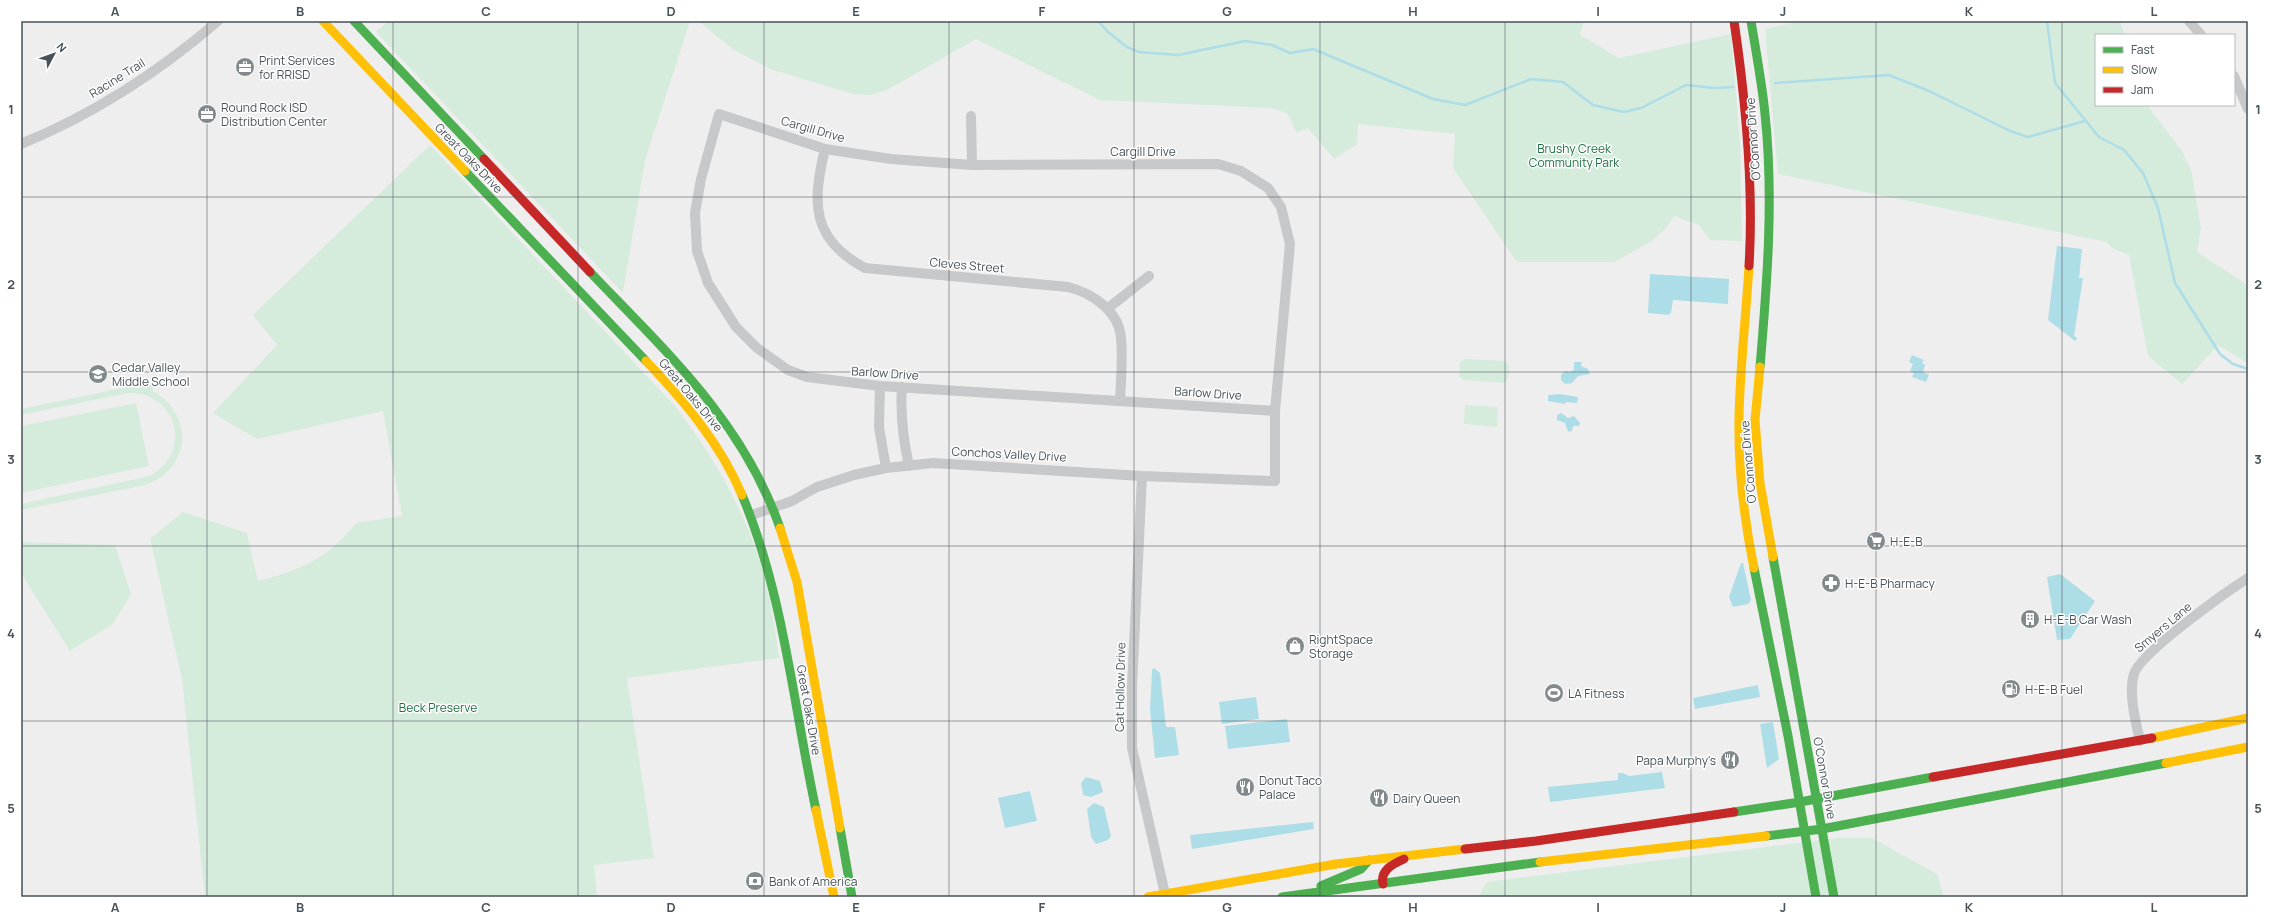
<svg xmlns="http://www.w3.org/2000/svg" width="2269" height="918" font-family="Manrope,sans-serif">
  <rect width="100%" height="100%" fill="#efeeee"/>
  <path fill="#d5ebdc" d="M388 21H690L645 160 623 293 376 32Z
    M698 21H1584L1580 35 1619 58 1731 34 1740 143 1742 241 1710 240 1699 225 1674 216 1664 230 1650 242 1614 262H1517L1453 168 1455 134 1358 124 1357 144 1334 159 1308 128 1296 133 1288 114 1272 108 1100 100 976 39 887 90 870 95 853 94 770 69 734 50Z
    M1802 21H2120L2125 35H2096V105H2147L2182 151 2191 170 2201 228 2197 252 2248 285 2247 363 2218 345 2182 384 2148 356 2129 255 2112 248 2107 242 1778 174 1765 29Z
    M430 145 674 405C712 453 744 509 762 568 770 597 775 627 779 658L627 678 654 858 594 865 597 897H205L182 679 150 539 183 512 247 533 258 581C299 571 330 557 356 523L402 516 383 411 257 439 213 413 277 345 253 315Z
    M1465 359 1505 361 1509 365 1508 379 1504 383 1463 380 1459 376 1460 362Z
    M151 382 153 391C169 400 179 414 182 432 184 450 175 467 161 477 147 487 127 488 111 492 81 498 51 504 21 510V504L150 476C193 452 178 392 128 393L21 415V409Z
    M136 403 149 466 21 493V426Z
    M1465 405 1498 407 1497 427 1464 424Z
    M21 542 115 545 131 594 113 624 70 651 21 573Z
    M1837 838H1872L1937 874 1944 897H1478L1487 882Z"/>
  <path fill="#addde6" d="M2057 246 2082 249 2079 278H2083L2074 336 2077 338 2075 341 2048 320Z
    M1650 274 1729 279 1728 304 1673 300 1671 313 1668 315 1648 313Z
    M1912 355 1924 360 1922 363 1925 365 1923 372 1929 375 1926 382 1912 377 1914 373 1910 371 1913 364 1909 362Z
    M1574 362H1582L1581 366 1588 369 1590 374 1578 376 1572 383 1565 384 1561 380V375L1565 371 1570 372 1574 370Z
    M1560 394 1578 397 1577 403 1566 402 1565 404 1548 401V395Z
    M1561 413 1568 418 1574 416 1580 423 1579 426H1573L1572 431 1568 432 1565 423 1557 420V415Z
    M1741 563H1743L1751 600 1748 604 1733 607 1729 597Z
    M2060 574 2095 601 2070 639 2057 640 2047 577Z
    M1154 668 1160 673 1166 727H1175L1179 755 1155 758 1150 709 1152 670Z
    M1758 685 1760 697 1695 709 1693 698Z
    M1256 697 1259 719 1222 724 1219 702Z
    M1287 719 1290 742 1228 749 1225 726Z
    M1773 722 1779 759 1767 768 1760 724Z
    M1662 772 1665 788 1550 802 1548 787 1618 780V773H1623L1629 776Z
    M1086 777 1100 781 1103 792 1091 797 1083 795 1081 783Z
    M1030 791 1037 821 1005 828 998 798Z
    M1094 803 1104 807 1111 836 1108 840 1096 844 1091 837 1087 809Z
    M1313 822 1314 829 1192 849 1190 835Z"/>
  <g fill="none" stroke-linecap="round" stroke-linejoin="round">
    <path stroke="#addde6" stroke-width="2.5" d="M1098 21 1108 32 1127 47 1139 52 1178 55 1245 41 1272 45 1290 53 1313 49 1433 99 1465 105 1531 79 1563 82 1593 105 1624 112 1641 108 1686 85 1714 88 1733 87
      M2047 21 2055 83 2099 137 2124 150 2143 173 2158 208 2175 283 2220 354 2233 364 2248 369
      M1775 83 1889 75 1929 91 2010 131 2028 137 2085 121"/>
    <path stroke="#c6c8c9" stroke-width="10" d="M2189 21 2201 35
      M2234 76 2248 109
      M971 116 972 165
      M21 144C92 115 160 71 218 21
      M825 149C812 203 811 239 865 268L1068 287C1092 293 1119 311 1121 338 1123 358 1121 380 1120 400
      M1107 309 1149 276
      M880 386 879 427 886 468
      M902 387C900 415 903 439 909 466
      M1142 476 1132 687V748L1165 894
      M752 515 792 501 817 487 854 475 886 468 933 463 1142 476 1275 481V411L1290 244 1281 207 1268 188 1241 171 1218 164 972 165 891 159 825 149 719 114 701 179 695 213 697 251 708 283 736 327 757 348 788 370 807 377 880 386 1275 411
      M2140 741C2136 723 2128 693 2134 674 2140 653 2226 592 2248 578"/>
    <path stroke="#4caf50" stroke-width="9" d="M354 21 484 159
      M1751 21C1756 52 1762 83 1765 114 1774 198 1767 284 1760 367
      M465 171 646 361
      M590 272C666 352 743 421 780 528
      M742 495C784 595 793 704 816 810
      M1773 557 1834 897
      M1754 568 1788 736 1816 897
      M1734 812 1800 802 1933 777
      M840 828 852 897
      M1766 836 1822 829 2166 763
      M1321 886 1361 869 1369 860
      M1282 897 1540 862"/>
    <path stroke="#ffc107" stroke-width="9" d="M323 21 465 171
      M1749 266C1746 316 1740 367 1739 417 1738 468 1744 519 1754 568
      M646 361C684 401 720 443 742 495
      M1760 367 1755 420 1760 483 1773 557
      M780 528 797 582 840 828
      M2152 738 2248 718
      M2166 763 2248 747
      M816 810 834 897
      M1540 862 1766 836
      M1148 897 1336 864 1465 849"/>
    <path stroke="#c62828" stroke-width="9" d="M1734 21C1746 102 1754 184 1749 266
      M484 159 590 272
      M1933 777 2152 738
      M1465 849 1536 841 1734 812
      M1383 884C1380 870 1393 864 1404 859"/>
  </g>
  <path fill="none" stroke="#485258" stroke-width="1" stroke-opacity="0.55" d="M207 21V897M393 21V897M578 21V897M764 21V897M949 21V897M1134 21V897M1320 21V897M1505 21V897M1691 21V897M1876 21V897M2062 21V897M21 197H2248M21 372H2248M21 546H2248M21 721H2248"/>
  <defs>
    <symbol id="office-disc" viewBox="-11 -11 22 22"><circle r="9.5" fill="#82898c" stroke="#fff"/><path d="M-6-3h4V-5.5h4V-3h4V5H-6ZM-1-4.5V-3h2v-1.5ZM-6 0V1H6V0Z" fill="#fff"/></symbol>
    <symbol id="school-disc" viewBox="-11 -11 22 22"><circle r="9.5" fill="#82898c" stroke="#fff"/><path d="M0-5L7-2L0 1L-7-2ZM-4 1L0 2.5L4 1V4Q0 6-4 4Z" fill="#fff"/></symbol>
    <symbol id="supermarket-disc" viewBox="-11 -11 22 22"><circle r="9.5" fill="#82898c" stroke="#fff"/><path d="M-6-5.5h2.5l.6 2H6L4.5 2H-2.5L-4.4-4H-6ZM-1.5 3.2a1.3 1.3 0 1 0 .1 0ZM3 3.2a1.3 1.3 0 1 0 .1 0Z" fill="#fff"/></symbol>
    <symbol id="pharmacy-disc" viewBox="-11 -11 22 22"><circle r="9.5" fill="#82898c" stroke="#fff"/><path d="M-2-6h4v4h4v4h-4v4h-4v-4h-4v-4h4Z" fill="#fff"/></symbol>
    <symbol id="building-disc" viewBox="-11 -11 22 22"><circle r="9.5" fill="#82898c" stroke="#fff"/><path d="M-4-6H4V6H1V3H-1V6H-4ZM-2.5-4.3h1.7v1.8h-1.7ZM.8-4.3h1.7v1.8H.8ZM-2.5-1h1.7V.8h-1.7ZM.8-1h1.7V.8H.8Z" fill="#fff"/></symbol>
    <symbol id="shop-disc" viewBox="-11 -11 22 22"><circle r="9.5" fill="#82898c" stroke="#fff"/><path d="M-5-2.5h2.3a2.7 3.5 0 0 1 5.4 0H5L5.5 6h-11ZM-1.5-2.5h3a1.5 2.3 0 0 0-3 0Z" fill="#fff"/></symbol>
    <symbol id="fuel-disc" viewBox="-11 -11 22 22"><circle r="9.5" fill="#82898c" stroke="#fff"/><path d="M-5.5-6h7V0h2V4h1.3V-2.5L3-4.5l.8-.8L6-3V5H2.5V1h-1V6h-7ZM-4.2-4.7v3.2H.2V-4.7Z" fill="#fff"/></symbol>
    <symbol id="stadium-disc" viewBox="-11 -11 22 22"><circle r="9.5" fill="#82898c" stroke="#fff"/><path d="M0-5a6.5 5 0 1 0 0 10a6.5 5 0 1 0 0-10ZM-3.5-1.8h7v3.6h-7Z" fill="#fff"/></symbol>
    <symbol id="restaurant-disc" viewBox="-11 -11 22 22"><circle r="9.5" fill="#82898c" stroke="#fff"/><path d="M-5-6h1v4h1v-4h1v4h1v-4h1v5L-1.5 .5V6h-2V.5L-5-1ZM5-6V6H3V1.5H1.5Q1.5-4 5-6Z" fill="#fff"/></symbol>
    <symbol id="bank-disc" viewBox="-11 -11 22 22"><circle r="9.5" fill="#82898c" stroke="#fff"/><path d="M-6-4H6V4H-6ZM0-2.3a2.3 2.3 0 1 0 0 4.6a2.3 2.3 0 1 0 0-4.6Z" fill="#fff"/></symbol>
  </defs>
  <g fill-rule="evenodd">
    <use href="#office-disc" x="234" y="56" width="22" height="22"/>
    <use href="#office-disc" x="196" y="103" width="22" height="22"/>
    <use href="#school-disc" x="87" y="363" width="22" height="22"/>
    <use href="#supermarket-disc" x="1865" y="530" width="22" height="22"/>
    <use href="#pharmacy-disc" x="1820" y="572" width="22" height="22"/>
    <use href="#building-disc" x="2019" y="608" width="22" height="22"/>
    <use href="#shop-disc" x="1284" y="635" width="22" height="22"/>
    <use href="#fuel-disc" x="2000" y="678" width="22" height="22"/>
    <use href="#stadium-disc" x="1543" y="682" width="22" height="22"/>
    <use href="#restaurant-disc" x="1719" y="749" width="22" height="22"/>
    <use href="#restaurant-disc" x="1234" y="776" width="22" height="22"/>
    <use href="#restaurant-disc" x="1368" y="787" width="22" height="22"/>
    <use href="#bank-disc" x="744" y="870" width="22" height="22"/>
  </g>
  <g text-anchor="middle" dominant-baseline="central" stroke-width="3" stroke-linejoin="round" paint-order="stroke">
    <g font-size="12" fill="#485258" stroke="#fff" text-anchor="start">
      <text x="259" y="60">Print Services<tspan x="259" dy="14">for RRISD</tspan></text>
      <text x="221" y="107">Round Rock ISD<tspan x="221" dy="14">Distribution Center</tspan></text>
      <text x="112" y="367">Cedar Valley<tspan x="112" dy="14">Middle School</tspan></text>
      <text x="1890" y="541">H-E-B</text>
      <text x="1845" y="583">H-E-B Pharmacy</text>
      <text x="2044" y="619">H-E-B Car Wash</text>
      <text x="1309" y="639">RightSpace<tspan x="1309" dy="14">Storage</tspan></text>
      <text x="2025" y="689">H-E-B Fuel</text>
      <text x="1568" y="693">LA Fitness</text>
      <text x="1716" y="760" text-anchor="end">Papa Murphy's</text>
      <text x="1259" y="780">Donut Taco<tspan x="1259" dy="14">Palace</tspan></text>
      <text x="1393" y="798">Dairy Queen</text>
      <text x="769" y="881">Bank of America</text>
    </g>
    <g font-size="12" fill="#485258" stroke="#fff">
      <text transform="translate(117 78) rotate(-32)">Racine Trail</text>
      <text transform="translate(813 129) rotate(16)">Cargill Drive</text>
      <text transform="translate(1753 139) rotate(-94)">O'Connor Drive</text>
      <text x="1143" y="151">Cargill Drive</text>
      <text transform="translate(469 158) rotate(46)">Great Oaks Drive</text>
      <text transform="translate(967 265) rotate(5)">Cleves Street</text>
      <text transform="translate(885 373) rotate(4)">Barlow Drive</text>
      <text transform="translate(1208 393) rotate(4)">Barlow Drive</text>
      <text transform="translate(691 395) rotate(50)">Great Oaks Drive</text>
      <text transform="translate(1009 454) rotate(3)">Conchos Valley Drive</text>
      <text transform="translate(1748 462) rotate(-95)">O'Connor Drive</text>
      <text transform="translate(2163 627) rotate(-40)">Smyers Lane</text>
      <text transform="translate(1120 687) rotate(-89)">Cat Hollow Drive</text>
      <text transform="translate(809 710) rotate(80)">Great Oaks Drive</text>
      <text transform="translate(1825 778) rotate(80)">O'Connor Drive</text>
    </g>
    <g font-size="12" fill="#207143" stroke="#fff">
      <text x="1574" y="148">Brushy Creek<tspan x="1574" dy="14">Community Park</tspan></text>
      <text x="438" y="707">Beck Preserve</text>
    </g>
  </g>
  <rect width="2269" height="918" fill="none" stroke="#ffffff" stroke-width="44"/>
  <rect x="2095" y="34" width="140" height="72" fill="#ffffff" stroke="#b6babc"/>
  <rect x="2103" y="47" width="20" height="6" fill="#4caf50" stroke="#b6babc"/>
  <text x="2131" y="54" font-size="12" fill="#485258">Fast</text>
  <rect x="2103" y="67" width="20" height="6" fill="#ffc107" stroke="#b6babc"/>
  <text x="2131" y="74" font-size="12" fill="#485258">Slow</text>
  <rect x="2103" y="87" width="20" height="6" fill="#c62828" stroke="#b6babc"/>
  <text x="2131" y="94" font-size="12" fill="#485258">Jam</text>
  <g transform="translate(54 54) rotate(49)" stroke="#ffffff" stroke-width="3" paint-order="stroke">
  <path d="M0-3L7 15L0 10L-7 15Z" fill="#485258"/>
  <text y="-6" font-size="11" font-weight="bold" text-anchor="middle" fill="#485258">N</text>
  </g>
  <rect x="22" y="22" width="2225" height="874" fill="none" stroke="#485258" stroke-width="1.5"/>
  <g font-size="13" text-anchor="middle" font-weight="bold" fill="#485258">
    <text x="115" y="16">A</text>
    <text x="300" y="16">B</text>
    <text x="486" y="16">C</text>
    <text x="671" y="16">D</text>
    <text x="856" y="16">E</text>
    <text x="1042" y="16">F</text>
    <text x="1227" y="16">G</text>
    <text x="1413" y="16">H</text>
    <text x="1598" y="16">I</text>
    <text x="1783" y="16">J</text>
    <text x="1969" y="16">K</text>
    <text x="2154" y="16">L</text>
    <text x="11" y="114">1</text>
    <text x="2258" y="114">1</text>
    <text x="11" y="289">2</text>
    <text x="2258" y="289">2</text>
    <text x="11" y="464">3</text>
    <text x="2258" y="464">3</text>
    <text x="11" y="638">4</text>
    <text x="2258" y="638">4</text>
    <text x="11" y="813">5</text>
    <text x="2258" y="813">5</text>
    <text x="115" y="912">A</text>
    <text x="300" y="912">B</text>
    <text x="486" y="912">C</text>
    <text x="671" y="912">D</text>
    <text x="856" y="912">E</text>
    <text x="1042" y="912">F</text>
    <text x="1227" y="912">G</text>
    <text x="1413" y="912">H</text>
    <text x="1598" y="912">I</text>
    <text x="1783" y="912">J</text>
    <text x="1969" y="912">K</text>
    <text x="2154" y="912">L</text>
  </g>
</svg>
